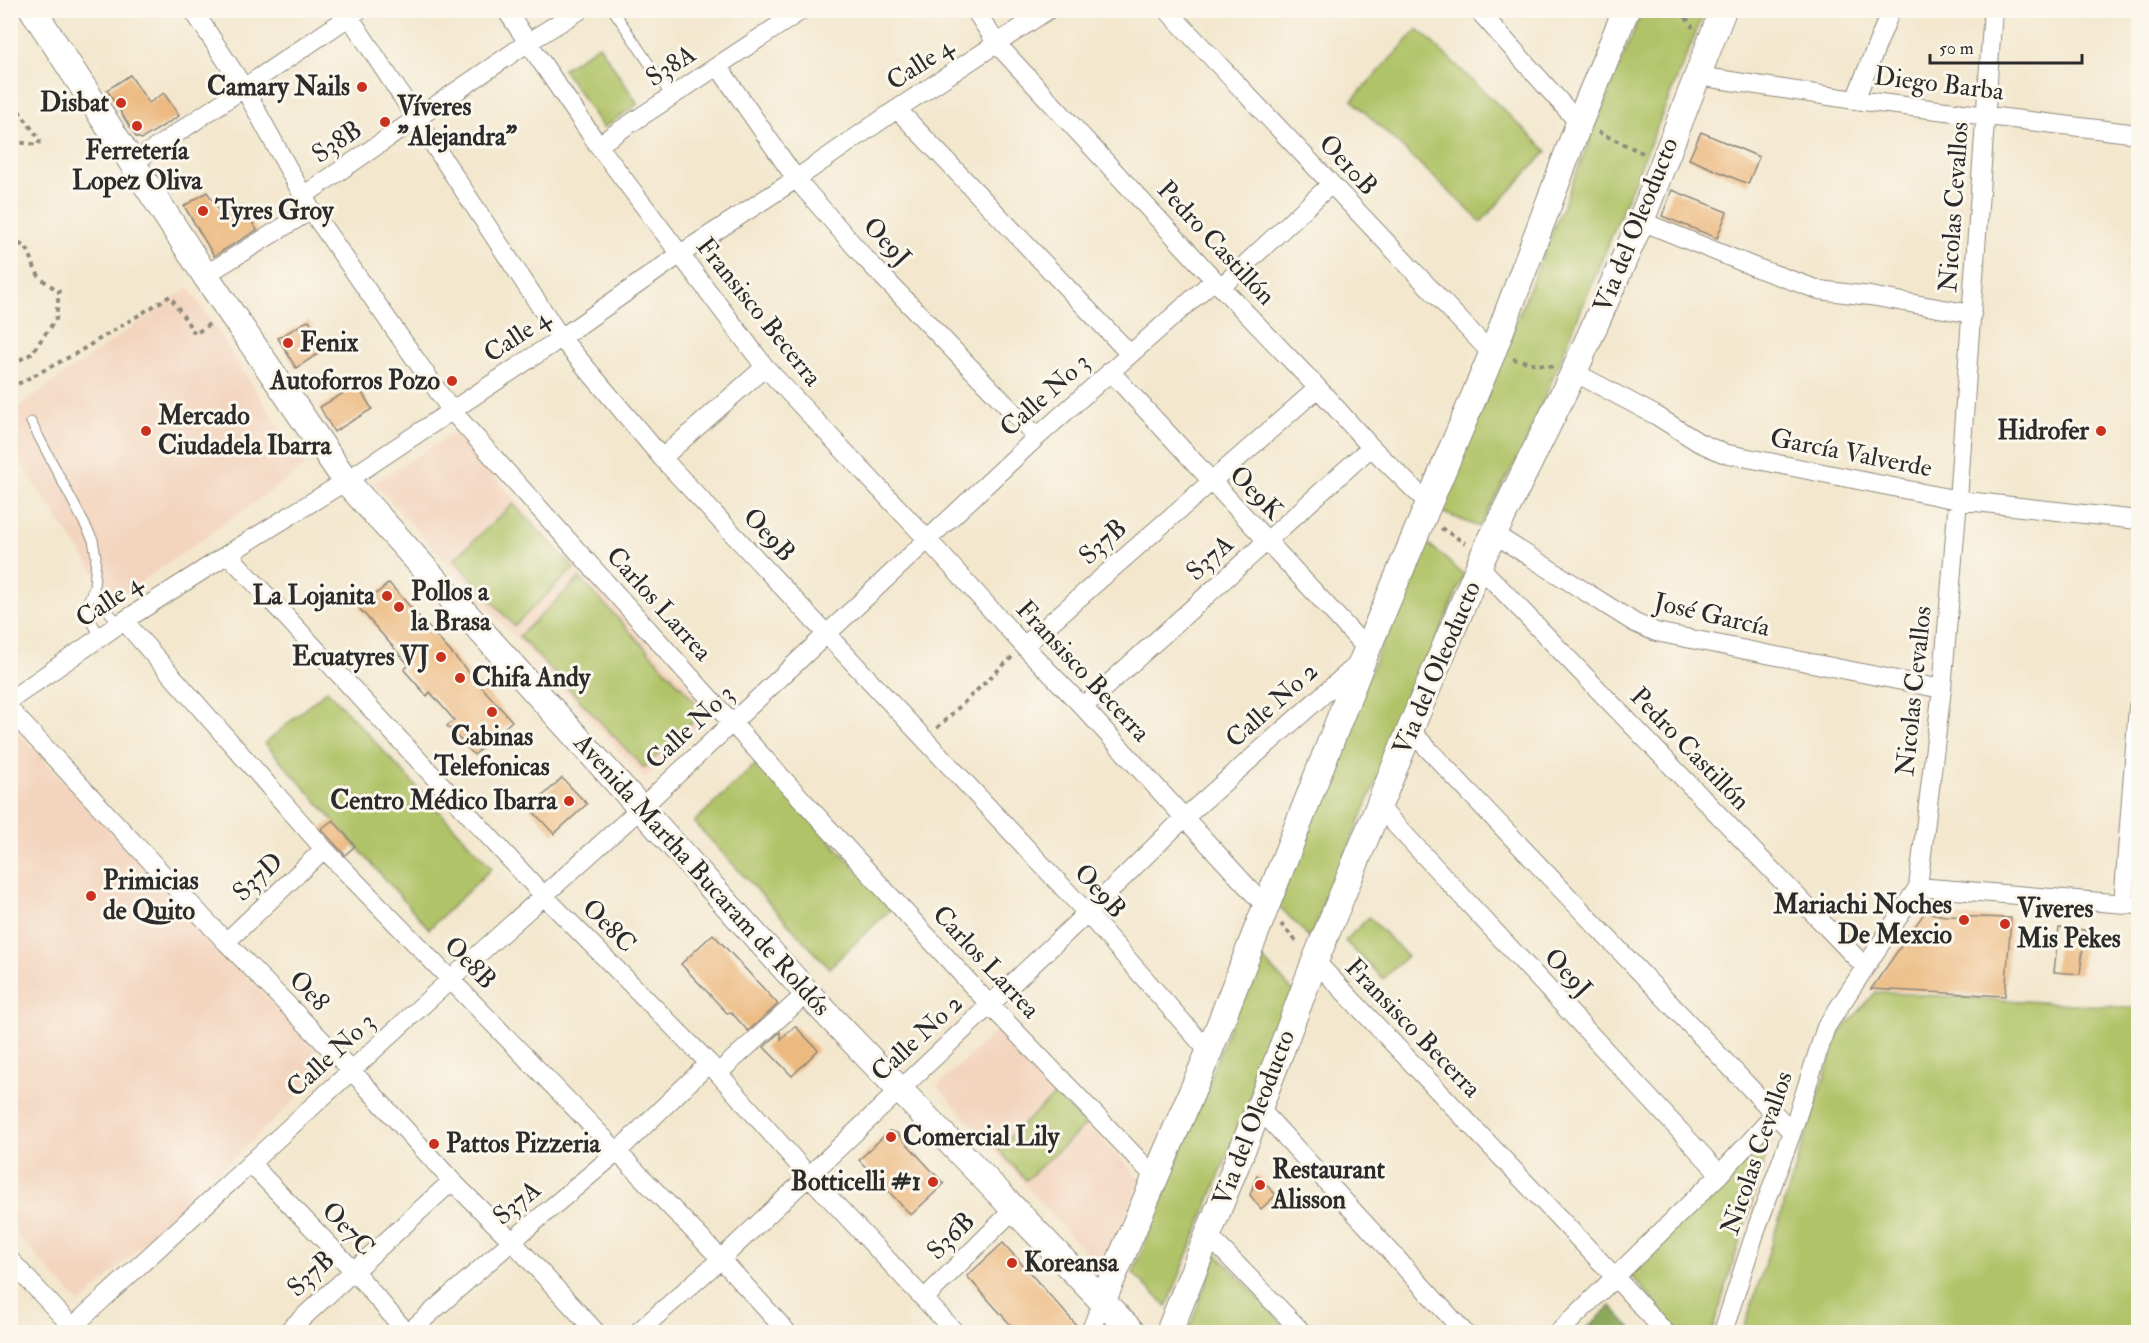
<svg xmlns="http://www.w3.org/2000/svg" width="2149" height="1343" font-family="'IM FELL Double Pica',serif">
  <rect width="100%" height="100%" fill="#fbf7ec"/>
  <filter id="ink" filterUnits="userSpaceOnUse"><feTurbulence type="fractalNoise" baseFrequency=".0167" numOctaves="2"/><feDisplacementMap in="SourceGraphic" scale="12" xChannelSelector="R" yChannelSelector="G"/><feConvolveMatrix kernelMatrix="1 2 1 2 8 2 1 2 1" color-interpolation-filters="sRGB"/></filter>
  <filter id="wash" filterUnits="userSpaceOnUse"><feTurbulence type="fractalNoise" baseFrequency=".008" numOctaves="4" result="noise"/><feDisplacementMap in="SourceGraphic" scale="24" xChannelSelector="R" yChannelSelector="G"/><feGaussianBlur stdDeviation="1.35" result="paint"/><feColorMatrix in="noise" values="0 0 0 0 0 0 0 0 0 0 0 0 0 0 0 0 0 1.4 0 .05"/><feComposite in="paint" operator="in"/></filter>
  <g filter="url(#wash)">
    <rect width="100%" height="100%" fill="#f3e7ce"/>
    <path fill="#f3d4be" d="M189 287 305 467 114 601 11 450 10 413Z
      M454 433 713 714 645 779 374 483Z
      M11 725 331 1066 80 1304 11 1229Z
      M1000 1027 1141 1181 1103 1272 937 1086Z"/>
    <path fill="#b0c367" stroke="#6e7749" stroke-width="1.5" d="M1642 11H1705L1525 445 1479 527 1439 511Z
      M1418 29 1547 151 1481 222 1352 100Z
      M599 45 638 104 603 128 563 69Z
      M513 504 574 568 514 626 454 559Z
      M1423 539 1464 575 1310 938 1278 905Z
      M580 578 704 711 644 768 519 636Z
      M327 690 492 868 429 929 265 743Z
      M758 762 892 908 829 968 694 822Z
      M1369 917 1407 956 1383 979 1345 941Z
      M1258 954 1293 991 1167 1307 1133 1273Z
      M1876 992 2138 1008V1332H1743L1838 1035Z
      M1056 1094 1085 1126 1026 1180 997 1148Z
      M1775 1126 1712 1332H1680L1629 1273Z
      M1217 1254 1291 1332H1188Z"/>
    <path fill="#8ca95c" stroke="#5c6a44" stroke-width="1.5" d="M1611 1306 1635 1332H1583Z"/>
    <g id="blocks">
      <path fill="#ecb980" d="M130 75 149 103 164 93 179 116 142 139 136 137 107 90Z
        M1701 132 1759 157 1748 184 1689 159Z
        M1672 190 1727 212 1717 238 1662 216Z
        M207 192 223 217 241 205 257 230 214 256 184 206Z
        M309 320 326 349 296 368 278 338Z
        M357 385 372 409 334 432 320 407Z
        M389 583 512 721 474 755 447 726 454 720 430 692 427 696 404 670 409 665 359 608Z
        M562 778 587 804 554 834 530 808Z
        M333 820 355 846 345 855 321 829Z
        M1925 912 1945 916 2011 918 2005 996 1871 989Z
        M2059 928 2085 930 2080 974 2054 972Z
        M713 934 777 1003V1005L748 1031 731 1012 727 1013 681 964Z
        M795 1026 818 1050 792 1076 764 1047 780 1032 781 1039Z
        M889 1131 897 1133 944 1184 911 1215 859 1160Z
        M1257 1175 1276 1195 1261 1209 1250 1195Z
        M1003 1243 1079 1328V1332H1017L967 1276Z"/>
    </g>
  </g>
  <g filter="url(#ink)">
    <use href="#blocks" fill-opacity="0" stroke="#8f897c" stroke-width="1.5"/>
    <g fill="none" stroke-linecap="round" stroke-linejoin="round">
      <defs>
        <path id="lane" d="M613 10 671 96
          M31 422 93 540 96 556 94 588 97 598 119 624
          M94 588C81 612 88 615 101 637"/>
        <path id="street" d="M193 10 244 88 311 210 451 410 731 722 990 1005 1155 1177
          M345 10 561 338 662 458 1087 913 1209 1052
          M506 10 598 145 765 367 927 539 1024 646 1083 707 1266 907
          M975 10 997 44 1221 287 1318 388 1371 447 1429 504
          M1167 10 1492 354
          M1478 10 1579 123
          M718 66 796 179 863 256 1037 437
          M1698 76 1855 100 2138 134
          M1855 100 1891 10
          M897 109 1130 354
          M598 145 802 10
          M133 163 359 10
          M303 196 527 43 580 10
          M1641 221 1757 268 1819 290 1870 296 1972 314
          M205 275 311 210
          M1221 287 1331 184
          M1110 371 1367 649
          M1574 372 1657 416 1698 442 1723 453 1958 500 2138 520
          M662 458 765 367
          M1494 534 1635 623 1656 632 1942 689
          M228 554 544 896 709 1063 808 1175 955 1332
          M1479 566 1865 967
          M124 621 324 849 721 1259 787 1332
          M1024 646 1318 388
          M10 700 119 624 228 554 346 481 561 338 679 255 796 179 897 109 1048 10
          M1083 707 1371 447
          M10 710 226 942 352 1071 452 1181 512 1241 596 1332
          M1410 730 1792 1132
          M1380 808 1720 1174
          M1918 887 2138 905
          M2123 905 2138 707
          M226 942 324 849
          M1315 961 1615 1277 1665 1332
          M718 1073 807 993
          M1259 1108 1464 1332
          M250 1163 353 1270 406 1332
          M1208 1235 1302 1332
          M10 1260 77 1332
          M924 1299 1014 1209
          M67 1332 451 979 640 809 1037 437 1214 280
          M287 1332 452 1181
          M409 1332 512 1241 616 1153 709 1063
          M638 1332 721 1259 1087 913 1184 818 1360 662
          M1090 1332 1103 1300
          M1559 1332 1720 1174 1775 1114
          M1723 1332 1757 1227 1792 1132 1826 1027 1918 887 1942 689 1958 500 1993 10"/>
        <path id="secondary" d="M33 10 205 275 346 481 807 993 1132 1332
          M1103 1300 1209 1052 1363 659 1492 354 1579 123 1626 10
          M1169 1332 1259 1108 1315 961 1410 730 1484 554 1574 372 1641 221 1723 10"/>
      </defs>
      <use href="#lane" stroke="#8f897c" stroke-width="11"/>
      <use href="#street" stroke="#8f897c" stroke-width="20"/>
      <use href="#secondary" stroke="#8f897c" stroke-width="28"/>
      <path stroke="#8f897c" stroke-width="4" stroke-dasharray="4.5 4.5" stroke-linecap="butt" d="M1681 10 1693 28
        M10 108 19 111 40 140 38 145 10 141
        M1598 132 1645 154
        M10 241C36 246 28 261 39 276 44 282 53 287 59 291L56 319 31 354 10 365
        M1513 359 1553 367
        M10 388 75 354 170 296 195 334 211 323
        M1441 528 1465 543
        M937 728 1012 657
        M1281 924 1298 943"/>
      <use href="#lane" stroke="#fff" stroke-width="9"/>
      <use href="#street" stroke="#fff" stroke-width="18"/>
      <use href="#secondary" stroke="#fff" stroke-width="26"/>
    </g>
  </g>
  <g fill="#c8321e" stroke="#fbf7ec" stroke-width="2">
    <circle cx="362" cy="87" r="6"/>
    <circle cx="121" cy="103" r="6"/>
    <circle cx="385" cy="122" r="6"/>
    <circle cx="137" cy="126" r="6"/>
    <circle cx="203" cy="211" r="6"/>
    <circle cx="288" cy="343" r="6"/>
    <circle cx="452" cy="381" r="6"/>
    <circle cx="146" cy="431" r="6"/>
    <circle cx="2101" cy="431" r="6"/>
    <circle cx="387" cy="596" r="6"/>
    <circle cx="399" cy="607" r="6"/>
    <circle cx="441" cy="657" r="6"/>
    <circle cx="460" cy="678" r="6"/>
    <circle cx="492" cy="712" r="6"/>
    <circle cx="569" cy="801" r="6"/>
    <circle cx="91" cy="896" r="6"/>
    <circle cx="1964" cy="920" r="6"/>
    <circle cx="2005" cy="924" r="6"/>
    <circle cx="891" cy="1137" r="6"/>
    <circle cx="434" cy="1144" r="6"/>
    <circle cx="933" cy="1182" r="6"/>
    <circle cx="1260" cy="1185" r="6"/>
    <circle cx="1012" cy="1263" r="6"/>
  </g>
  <g text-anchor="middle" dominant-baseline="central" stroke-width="6" stroke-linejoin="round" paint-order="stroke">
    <g font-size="26" fill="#2b2b2b" stroke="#fbf7ec">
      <text transform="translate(920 64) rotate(-33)">Calle 4</text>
      <text transform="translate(671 66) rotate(-33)">S38A</text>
      <text transform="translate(1939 84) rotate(7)">Diego Barba</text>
      <text transform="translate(337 142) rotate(-34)">S38B</text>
      <text transform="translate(1348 165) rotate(47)">Oe10B</text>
      <text transform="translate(1954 207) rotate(-86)">Nicolas Cevallos</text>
      <text transform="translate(1636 225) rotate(-68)">Via del Oleoducto</text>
      <text transform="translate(887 242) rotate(47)">Oe9J</text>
      <text transform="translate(1216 243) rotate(47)">Pedro Castillón</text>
      <text transform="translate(759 312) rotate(51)">Fransisco Becerra</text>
      <text transform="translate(517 336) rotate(-34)">Calle 4</text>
      <text transform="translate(1045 395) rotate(-42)">Calle No 3</text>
      <text transform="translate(1851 453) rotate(11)">García Valverde</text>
      <text transform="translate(1256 493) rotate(46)">Oe9K</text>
      <text transform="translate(769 535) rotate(47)">Oe9B</text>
      <text transform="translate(1103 542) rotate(-42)">S37B</text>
      <text transform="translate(1210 558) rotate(-42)">S37A</text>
      <text transform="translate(109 601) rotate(-34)">Calle 4</text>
      <text transform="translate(659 604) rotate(48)">Carlos Larrea</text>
      <text transform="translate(1712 615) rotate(13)">José García</text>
      <text transform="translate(1437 668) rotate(-67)">Via del Oleoducto</text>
      <text transform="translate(1083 671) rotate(47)">Fransisco Becerra</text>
      <text transform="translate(1914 691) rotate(-84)">Nicolas Cevallos</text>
      <text transform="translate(1272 705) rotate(-42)">Calle No 2</text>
      <text transform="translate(690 727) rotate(-43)">Calle No 3</text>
      <text transform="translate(1690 749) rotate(46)">Pedro Castillón</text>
      <text transform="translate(702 875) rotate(48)">Avenida Martha Bucaram de Roldós</text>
      <text transform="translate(258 877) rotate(-43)">S37D</text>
      <text transform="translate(1100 891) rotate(48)">Oe9B</text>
      <text transform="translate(609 926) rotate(45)">Oe8C</text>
      <text transform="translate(986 962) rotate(47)">Carlos Larrea</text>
      <text transform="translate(470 963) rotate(46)">Oe8B</text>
      <text transform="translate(1568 973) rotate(47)">Oe9J</text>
      <text transform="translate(309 991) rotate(46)">Oe8</text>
      <text transform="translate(1413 1028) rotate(46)">Fransisco Becerra</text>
      <text transform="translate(917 1038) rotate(-43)">Calle No 2</text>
      <text transform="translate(331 1055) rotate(-43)">Calle No 3</text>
      <text transform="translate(1254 1118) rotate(-69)">Via del Oleoducto</text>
      <text transform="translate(1757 1153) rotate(-71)">Nicolas Cevallos</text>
      <text transform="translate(517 1203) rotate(-40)">S37A</text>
      <text transform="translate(348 1229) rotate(47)">Oe7C</text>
      <text transform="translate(951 1236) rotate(-45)">S36B</text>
      <text transform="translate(311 1274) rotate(-43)">S37B</text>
    </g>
    <g font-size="26" font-weight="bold" fill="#2b2b2b" stroke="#fbf7ec" text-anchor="start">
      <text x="350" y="87" text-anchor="end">Camary Nails</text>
      <text x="109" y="103" text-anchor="end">Disbat</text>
      <text x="397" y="107">Víveres<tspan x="397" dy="30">"Alejandra"</tspan></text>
      <text x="137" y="151" text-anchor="middle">Ferretería<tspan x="137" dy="30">Lopez Oliva</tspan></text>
      <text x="215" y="211">Tyres Groy</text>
      <text x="300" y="343">Fenix</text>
      <text x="440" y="381" text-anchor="end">Autoforros Pozo</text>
      <text x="158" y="416">Mercado<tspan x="158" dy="30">Ciudadela Ibarra</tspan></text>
      <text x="2089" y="431" text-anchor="end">Hidrofer</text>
      <text x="411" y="592">Pollos a<tspan x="411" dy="30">la Brasa</tspan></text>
      <text x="375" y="596" text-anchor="end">La Lojanita</text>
      <text x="429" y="657" text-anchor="end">Ecuatyres VJ</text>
      <text x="472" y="678">Chifa Andy</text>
      <text x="492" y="737" text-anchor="middle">Cabinas<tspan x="492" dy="30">Telefonicas</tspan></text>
      <text x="557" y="801" text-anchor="end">Centro Médico Ibarra</text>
      <text x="103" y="881">Primicias<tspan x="103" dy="30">de Quito</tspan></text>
      <text x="1952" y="905" text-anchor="end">Mariachi Noches<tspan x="1952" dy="30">De Mexcio</tspan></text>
      <text x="2017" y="909">Viveres<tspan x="2017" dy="30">Mis Pekes</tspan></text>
      <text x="903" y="1137">Comercial Lily</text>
      <text x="446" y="1144">Pattos Pizzeria</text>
      <text x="1272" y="1170">Restaurant<tspan x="1272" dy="30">Alisson</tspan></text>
      <text x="921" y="1182" text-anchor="end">Botticelli #1</text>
      <text x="1024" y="1263">Koreansa</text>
    </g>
  </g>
  <rect width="2149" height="1343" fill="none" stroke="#fbf7ec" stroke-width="36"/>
  <path d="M1930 54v9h152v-9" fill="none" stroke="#2b2b2b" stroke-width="3"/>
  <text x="1939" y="54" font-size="18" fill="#2b2b2b" stroke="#fbf7ec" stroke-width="4.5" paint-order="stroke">50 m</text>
</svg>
